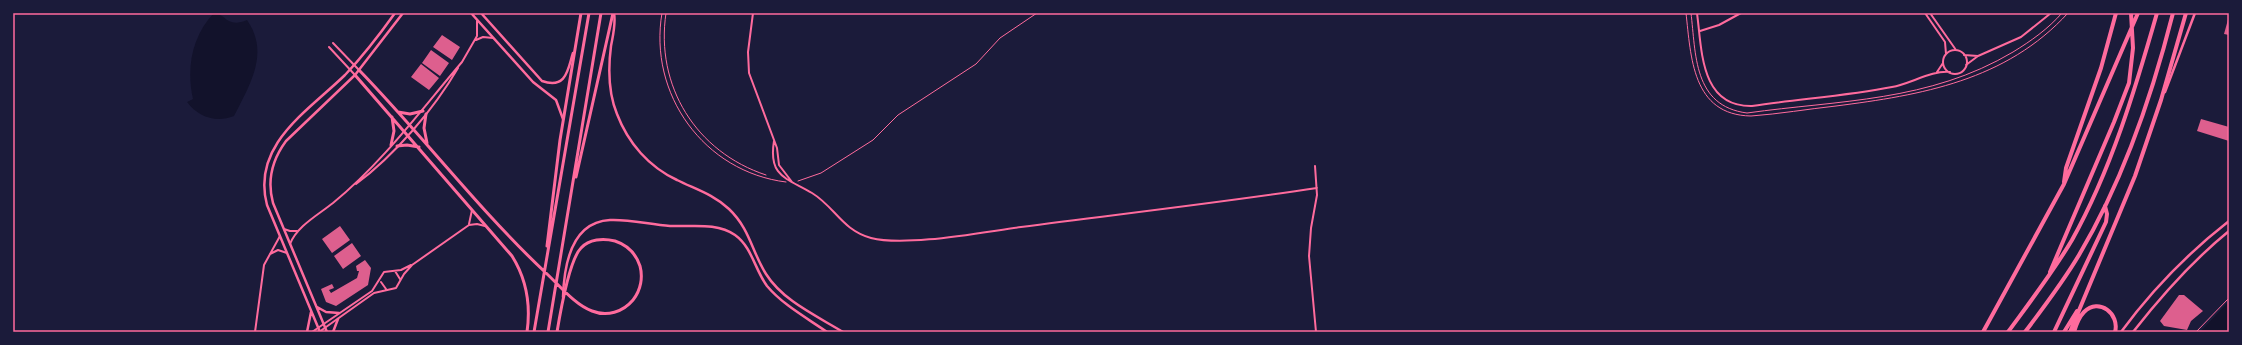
<svg xmlns="http://www.w3.org/2000/svg" width="2242" height="345" font-family="Arial,sans-serif">
  <rect width="100%" height="100%" fill="#1b1b3a"/>
  <path fill="#12122b" d="M214 13C225 13 227 29 247 20 270 53 250 84 234 116 216 123 198 117 187 102L193 99C186 68 192 36 214 13Z
    M2229 301V332H2200Z"/>
  <path fill="#dd5f8e" d="M2229 16V35L2224 34Z
    M442 35 460 47 452 60 433 47Z
    M431 50 449 63 440 76 422 63Z
    M421 64 439 78 429 90 411 77Z
    M2201 119 2229 127V141L2197 131Z
    M340 226 350 240 332 253 322 239Z
    M352 243 361 256 343 269 334 256Z
    M365 260 371 268 368 285 336 306 326 302 321 289 332 284 334 288 329 290 331 293 357 278 359 271H357L356 266Z
    M2179 295H2184L2203 311 2191 321 2187 330 2164 326 2160 321Z"/>
  <g fill="none" stroke-linecap="round" stroke-linejoin="round">
    <path stroke="#ff6b9d" stroke-width="1" d="M662 13C648 94 704 172 786 182
      M666 13C655 86 696 152 766 175
      M1686 13C1691 57 1692 115 1751 116 1779 114 1808 109 1836 106 1921 95 2006 81 2068 13
      M1691 13C1696 54 1693 106 1747 113 1840 100 1929 102 2013 52 2031 41 2048 29 2062 13
      M798 181 821 173 873 140 898 115 976 64 1000 38 1037 13
      M2196 332 2229 298"/>
    <path stroke="#ff6b9d" stroke-width="2" d="M753 13 748 52 749 73 777 148 779 165 792 182
      M1697 13C1702 50 1700 107 1752 106 1798 99 1846 96 1892 87 1910 84 1932 70 1950 72
      M1925 13 1945 42 1946 54
      M1930 13 1956 50
      M1700 31 1719 25 1741 13
      M476 40 483 37 493 38
      M333 43 359 70
      M329 47 355 75
      M1943 62a12 12 0 1 1 24 0a12 12 0 1 1-24 0Z
      M1964 55 1978 56
      M462 62 477 36V21
      M1966 65 1978 56 2021 37 2051 13
      M1937 72 1943 63
      M774 141C768 177 787 178 812 193 835 207 842 230 871 238 906 247 983 232 1021 227 1120 214 1218 203 1317 188
      M1315 166 1317 195 1311 228 1309 256 1316 332
      M356 184C395 155 434 109 458 68
      M469 224 472 210
      M284 229 290 231H297
      M290 244C297 226 318 215 333 203 383 162 421 110 462 62
      M270 254 278 250 287 253
      M395 271 400 279
      M381 282 386 289
      M255 332 264 265 280 236
      M312 332 372 291 384 272 401 270 411 265
      M319 332 374 293 396 288 404 274 412 265 469 225 477 224 485 226"/>
    <path stroke="#ff6b9d" stroke-width="2.5" d="M471 13 533 82 556 100 563 119
      M481 13 542 81C567 90 568 68 573 53
      M614 13C616 24 613 35 611 46 608 69 608 92 617 114 628 143 649 167 677 180 695 189 713 194 729 209 750 229 752 252 766 274 783 301 817 316 843 332
      M2165 92 2195 13
      M563 297C564 266 571 222 610 220 630 219 651 225 670 226 691 227 717 222 735 235 752 247 755 270 767 286 783 305 807 318 827 332
      M317 307 326 312 339 313
      M307 332 311 312
      M320 332 267 205C251 145 308 111 345 75 363 56 380 34 395 13
      M327 332 273 203C267 181 272 160 286 141L355 75 403 13
      M333 332 338 319
      M2121 332C2152 290 2188 253 2229 221
      M2133 332C2162 295 2192 261 2229 231"/>
    <path stroke="#ff6b9d" stroke-width="3" d="M359 70C423 136 479 210 546 273 559 285 575 305 592 311 607 317 623 312 633 300 641 290 643 277 640 266 636 254 627 245 615 241 603 238 589 239 581 248 569 260 560 314 557 332
      M355 75 512 256C527 280 531 304 527 332
      M398 112 410 114 423 111
      M426 114 424 128 427 143
      M391 145 394 131 392 117
      M397 146 407 145 419 147
      M576 177 613 13
      M547 246 560 140 581 13
      M534 332 589 13
      M548 332 601 13"/>
    <path stroke="#ff6b9d" stroke-width="4" d="M2064 182 2066 168 2101 68 2116 13
      M2050 272 2114 122 2129 83 2133 48 2131 13
      M1983 332 2064 184 2138 13
      M2008 332C2030 302 2053 272 2072 240 2111 170 2135 90 2157 13
      M2025 332C2044 307 2063 282 2079 255 2123 181 2152 96 2173 13
      M2054 332 2106 222 2107 214 2105 206
      M2064 332 2077 311
      M2070 332 2135 176 2161 100 2186 13
      M2074 332C2076 325 2079 317 2084 312 2099 297 2120 314 2115 332"/>
  </g>
  <rect width="2242" height="345" fill="none" stroke="#1b1b3a" stroke-width="28"/>
  <rect x="14" y="14" width="2214" height="317" fill="none" stroke="#ff6b9d" stroke-width="1.5"/>
</svg>
